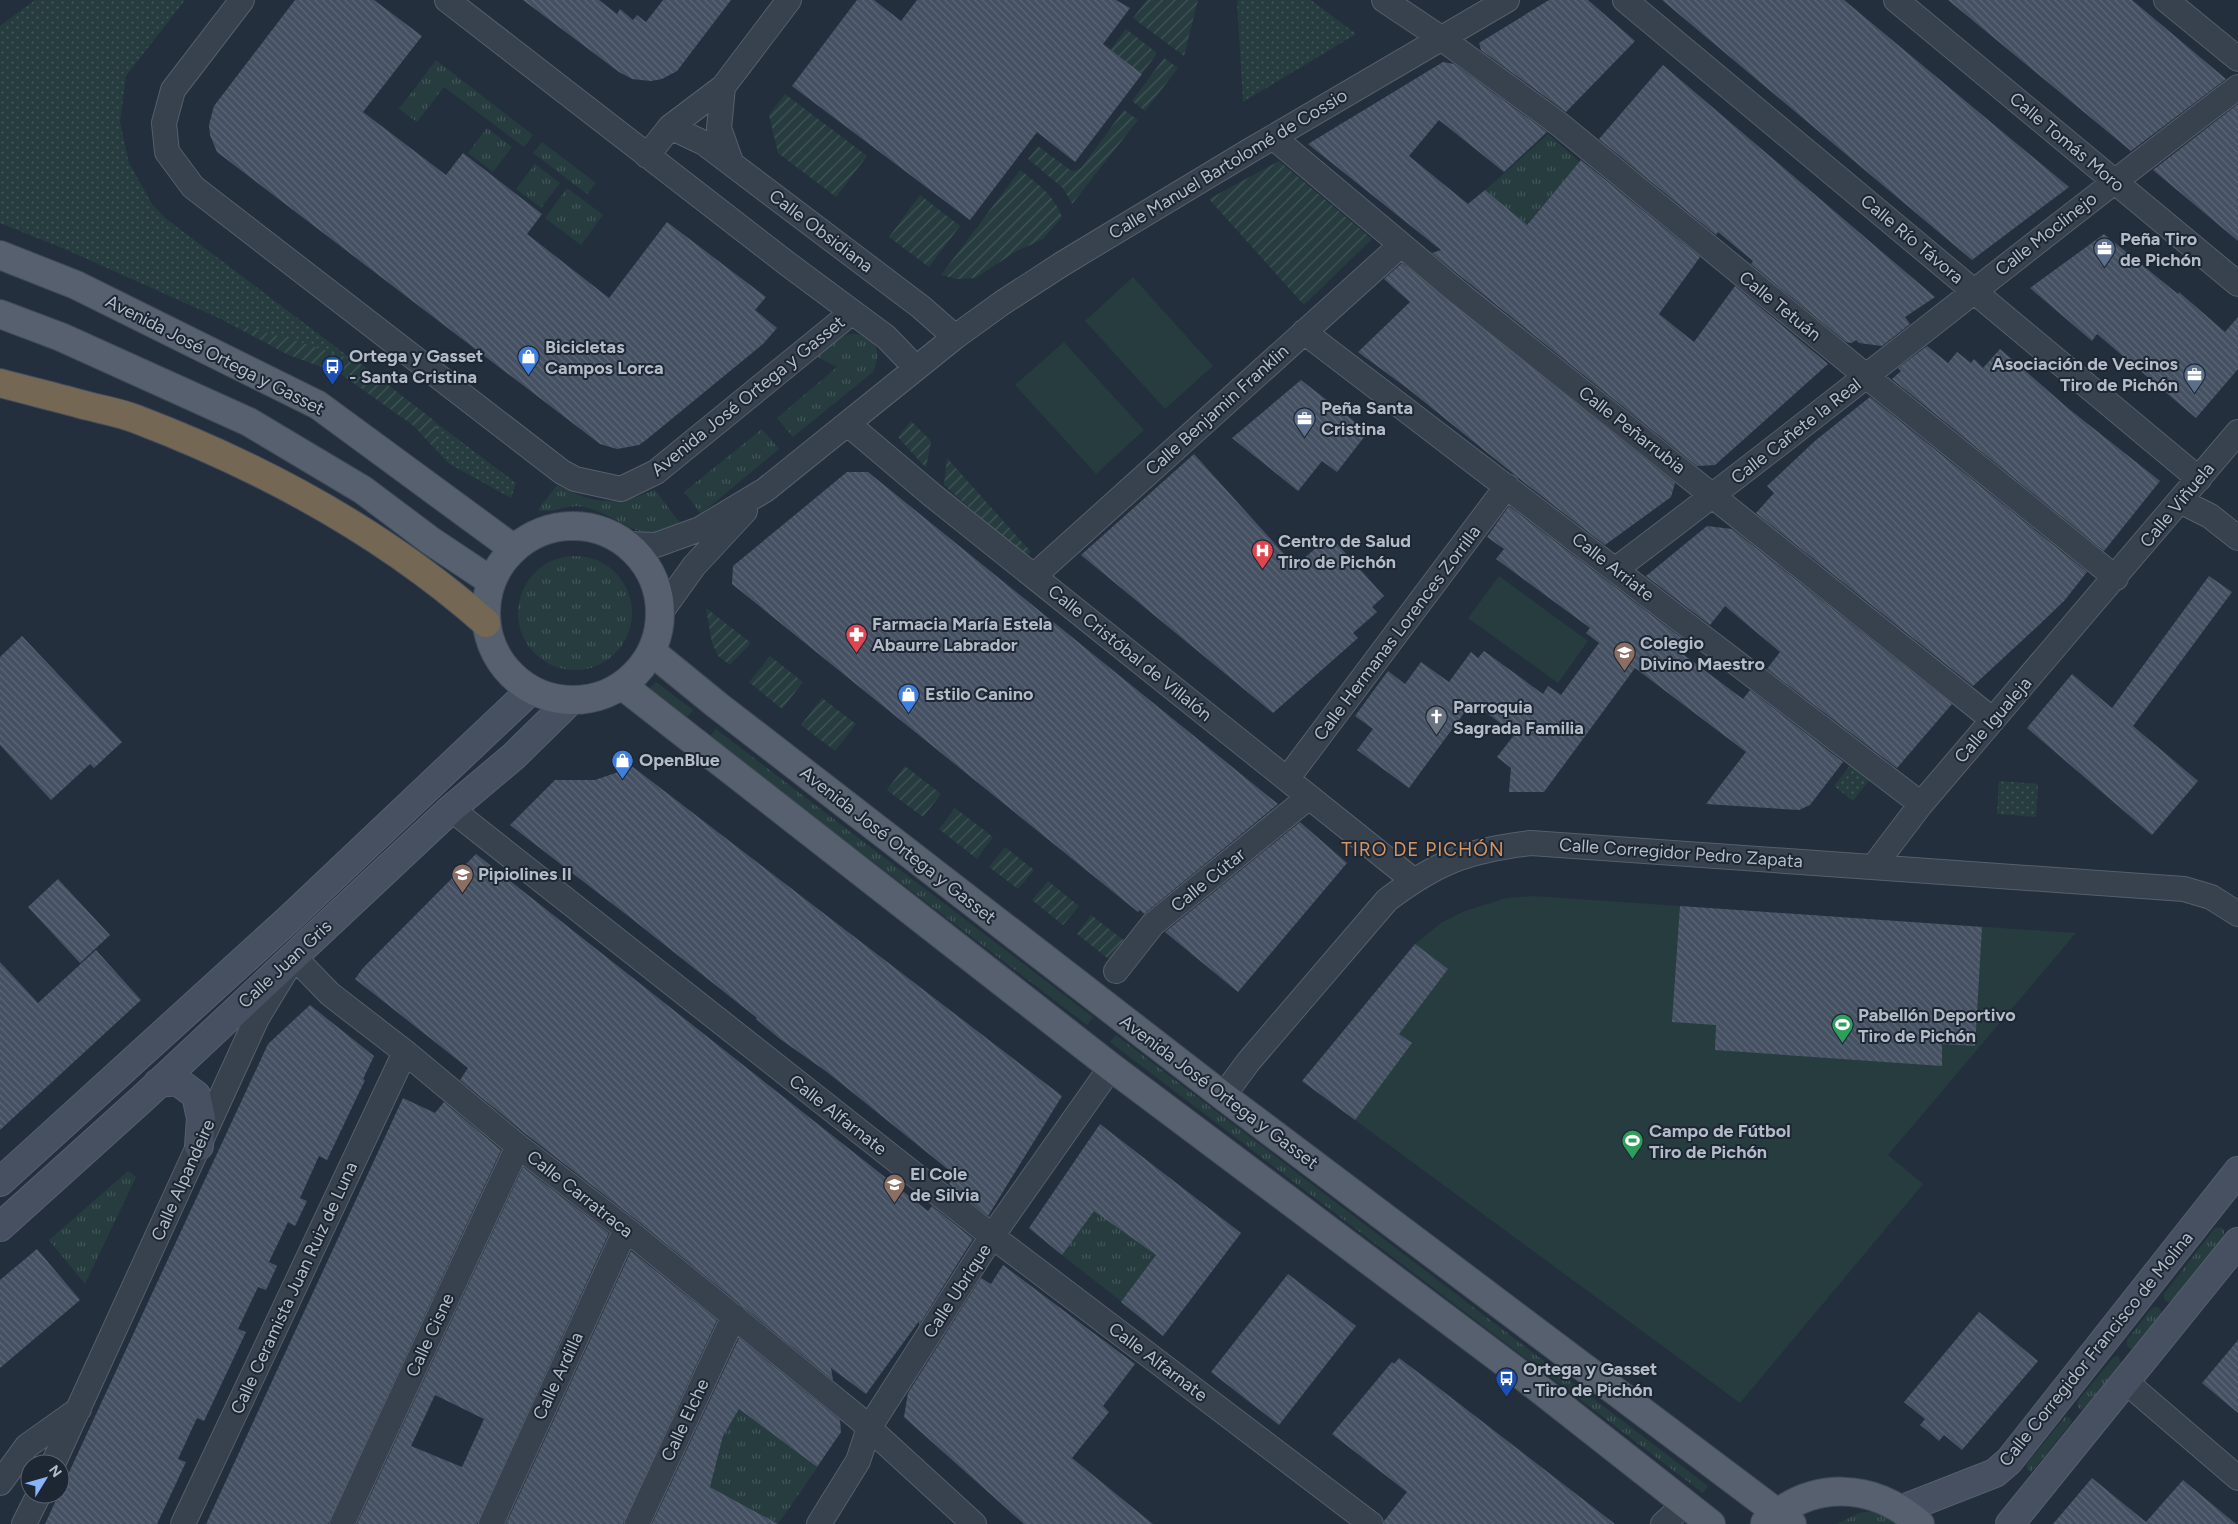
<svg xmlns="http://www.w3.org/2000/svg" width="2238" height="1524" font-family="Figtree,sans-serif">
  <defs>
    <pattern id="grass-tufts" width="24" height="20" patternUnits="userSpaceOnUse" patternTransform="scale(1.25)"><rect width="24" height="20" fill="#263c3f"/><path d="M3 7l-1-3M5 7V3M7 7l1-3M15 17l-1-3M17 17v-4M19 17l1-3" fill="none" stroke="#435659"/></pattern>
    <pattern id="park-dots" width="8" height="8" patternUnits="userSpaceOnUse" patternTransform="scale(1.25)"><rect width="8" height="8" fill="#263c3f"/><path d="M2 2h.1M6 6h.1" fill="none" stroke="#435659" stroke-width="1.8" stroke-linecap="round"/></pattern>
    <pattern id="garden-furrows" width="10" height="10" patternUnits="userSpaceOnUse" patternTransform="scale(1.25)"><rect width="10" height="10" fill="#263c3f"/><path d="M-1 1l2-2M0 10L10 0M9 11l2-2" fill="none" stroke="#435659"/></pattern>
    <pattern id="building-back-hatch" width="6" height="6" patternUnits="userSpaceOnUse" patternTransform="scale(1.25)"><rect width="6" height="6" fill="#455162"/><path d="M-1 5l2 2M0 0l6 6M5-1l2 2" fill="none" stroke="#5d6877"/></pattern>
  </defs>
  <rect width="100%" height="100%" fill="#242f3e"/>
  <path fill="url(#grass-tufts)" d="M436 60 533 135 524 147 444 87 417 122 399 109Z
    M487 128 512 147 493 172 468 153Z
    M1548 134 1580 162 1526 225 1483 192Z
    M542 142 596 183 587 194 533 153Z
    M535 164 560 183 541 208 516 189Z
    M567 188 603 215 581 245 545 218Z
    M850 334C875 334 883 349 873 372L793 437 777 418 837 367 817 357 841 337Z
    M762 429 779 449 701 514 684 492Z
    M557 485C595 505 615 506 655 490L683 527C674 529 662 534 653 534 631 534 604 507 576 506 564 506 550 514 538 510Z
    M518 613a57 57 0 1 1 114 0a57 57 0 1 1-114 0Z
    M656 682 693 710 687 717 649 689Z
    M716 729 1093 1017 1087 1025 710 737Z
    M1116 1035 1708 1486 1703 1493 1110 1042Z
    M128 1171 136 1177 85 1284 49 1240Z
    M1096 1208 1119 1229 1156 1255 1122 1302 1062 1255Z
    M2221 1227 2224 1230V1236L2173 1300 2168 1302 2164 1299V1294L2215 1228Z
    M2158 1307 2161 1311V1315L2136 1347 2131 1349 2127 1346V1340L2152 1308Z
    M2118 1356 2121 1363 2086 1407 2081 1410 2077 1406 2078 1401 2113 1358Z
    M740 1408 817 1468 778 1524 710 1487 723 1436Z
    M2065 1417H2069L2072 1422 2035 1468 2030 1472 2026 1465Z
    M1872 1511 1889 1514 1905 1524H1837L1859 1513Z"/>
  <path fill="url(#park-dots)" d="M35 0H185L126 76 120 122 129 163 152 204 165 218 516 483 511 498 448 463 414 426 341 374 289 355 223 320 67 250 0 223V26Z
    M1237 0H1311L1356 34 1243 102Z
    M1851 764 1870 779 1853 801 1834 786Z
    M1999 781 2038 784 2036 817 1997 814Z"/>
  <path fill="url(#garden-furrows)" d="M1147 0H1198L1184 56 1133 18Z
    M1126 29 1157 53 1142 74 1110 50Z
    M1164 58 1178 68 1145 111 1132 101Z
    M785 94 867 156 836 197 778 153 769 115Z
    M1124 110 1138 120 1072 204 1063 188 1028 159 1038 146 1070 170 1075 171 1081 168Z
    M1279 161 1372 239 1304 305 1209 199Z
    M1020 170C1038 184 1054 195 1062 217L1043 239 1017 251 975 278 957 279 941 275Z
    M920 195 960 226 929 267 889 237Z
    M223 320 303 343 357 361 436 422 437 451 414 426 341 374 289 355Z
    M911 421 931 441 926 468 898 437Z
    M947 458 1031 552 1025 557 944 485Z
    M706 608 751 643 730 665 718 656 712 643Z
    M770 656 803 682 782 709 749 682Z
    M822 698 856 724 835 751 801 725Z
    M905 766 941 794 923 817 887 790Z
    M955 808 993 837 977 859 939 829Z
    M1005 847 1034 870 1018 889 989 867Z
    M1048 881 1079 906 1063 925 1032 900Z
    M1091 915 1126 942 1111 961 1077 934Z"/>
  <path fill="#263c3f" d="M1133 277 1213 366 1165 409 1085 321Z
    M1064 342 1144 430 1096 474 1015 385Z
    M1499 576 1588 641 1558 683 1468 618Z
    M1533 896 2076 933 1888 1155 1923 1184 1740 1403 1302 1081 1415 944 1441 923 1465 911 1506 898Z"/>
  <path fill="url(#building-back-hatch)" fill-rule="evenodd" d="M295 0H374L422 36 363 112 446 175 463 153 542 214 527 234 609 298 667 222 766 297 755 310 777 328 763 344 646 440 639 445 617 449 600 444 217 152 210 135 209 125 214 106Z
    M523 0H599L617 14 620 9 633 20 637 15 646 22 663 0H731L677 71 662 79 651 81 632 79 619 72Z
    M857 0H874L901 21 917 0H1116L1130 8 1103 44 1142 74 1075 162 1037 132 970 220 792 86Z
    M1549 0H1588L1635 41 1566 112 1481 50 1479 43Z
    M1662 0H1844L2069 187 1972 260Z
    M1948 0H2132L2226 79 2131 151Z
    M1443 62 1454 64 1547 132 1504 172 1439 120 1409 156 1468 204 1485 190 1527 225 1581 160 1700 257 1659 314 1694 342 1735 286 1828 364 1715 465 1697 466 1469 283 1432 253 1441 250 1308 144Z
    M1663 65 1935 297 1905 317 1910 324 1882 346 1859 343 1856 340 1852 343 1846 342 1751 264 1753 261 1718 232 1716 235 1599 139Z
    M2238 104V241L2153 170Z
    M2104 234 2178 294 2179 292 2225 332 2238 317V369L2196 418 2097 334 2092 341 2030 288Z
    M1402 263 1675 483 1671 497 1605 545 1526 484 1407 388 1358 352 1410 302 1384 279Z
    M1927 346 1948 363 1957 352 1971 363 1974 359 1983 368 2000 349 2069 409 2160 481 2104 551 1892 379 1901 371 1898 368Z
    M1301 380 1368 432 1337 472 1322 461 1298 491 1232 438Z
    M1870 397 2087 572 2064 601 2040 624 1973 686 1756 513 1774 493 1767 486 1816 440Z
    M1194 454 1295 566 1330 536 1384 596 1372 607 1377 612 1353 633 1358 638 1273 713 1081 555Z
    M847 472H868L1278 804 1144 914 1140 910 1138 912 732 584 733 566Z
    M1509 506 1692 646 1684 655 1743 699 1750 690 1843 762 1810 805 1799 810 1706 804 1746 752 1635 668 1544 792H1509L1511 768 1497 757 1515 734 1472 702 1409 788 1357 750 1373 729 1355 716 1388 671 1405 684 1421 662 1449 682 1471 652 1478 658 1484 651 1543 694 1548 686 1561 695 1599 643 1586 633 1590 628 1496 559 1504 549 1487 537Z
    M1707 526 1732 529 1952 704 1897 768 1767 669 1780 652 1725 606 1710 625 1646 576Z
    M2209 576 2232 592 2133 726 2198 781 2152 835 2027 728 2072 674 2112 708Z
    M22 636 122 742 94 768 90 764 51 800 0 745V657Z
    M633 767 1062 1096 988 1216 949 1184 955 1175 827 1072 780 1039 756 1019 757 1018 632 919 510 825 555 780H595Z
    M1300 822 1347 863 1238 992 1165 932Z
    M476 854 928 1211 932 1206 973 1239 919 1325V1321L866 1394 831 1368 833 1380 634 1218 527 1135 460 1080 468 1068 355 979 363 968Z
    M58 879 110 935 80 963 28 907Z
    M1680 906 1982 927 1975 1046 1942 1044V1066L1715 1050 1716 1025 1672 1022Z
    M1415 944 1448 969 1399 1034 1412 1043 1355 1120 1302 1081Z
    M96 950 141 1000 0 1130V962L38 1003Z
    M310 1005 374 1056 363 1079 365 1080 327 1160 319 1156 300 1198 307 1201 295 1226 288 1222 269 1262 277 1266 266 1290 258 1287 238 1329 246 1332 204 1421 197 1418 178 1459 186 1462 157 1524H45L268 1044Z
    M403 1098 435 1113 444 1102 501 1150 328 1524H206Z
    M1100 1124 1241 1233 1163 1336 1121 1302 1156 1255 1094 1211 1062 1255 1029 1228Z
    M523 1167 609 1233 477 1524H357ZM435 1395 484 1419 462 1467 411 1446Z
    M37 1249 80 1300 0 1368V1280Z
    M631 1251 717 1320 623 1524H506Z
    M1003 1265 1135 1364 1103 1406 1109 1412 1072 1458 1153 1524H1024L904 1417 908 1393 981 1278 991 1284Z
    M1288 1274 1356 1326 1279 1425 1211 1372Z
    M1979 1312 2038 1361 1962 1450 1944 1435 1939 1441 1929 1432 1920 1425 1925 1419 1904 1402Z
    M739 1338 840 1420 841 1432 817 1467 739 1409 723 1436 710 1487 778 1524H652Z
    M2238 1340V1413L2202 1383Z
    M1399 1358 1435 1385 1615 1524H1384V1521L1407 1492 1332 1434 1392 1362 1394 1364Z
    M2092 1478 2146 1522 2183 1480 2236 1524H2053Z"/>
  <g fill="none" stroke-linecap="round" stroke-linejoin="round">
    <defs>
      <path id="street" d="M242 0 173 90 164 123 167 152 193 187 562 472 575 479 621 489 656 472 851 313
        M447 0 789 265 886 337 916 368
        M1384 0 1441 38 1559 124 1866 376 2116 578
        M1625 0 2199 479
        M1896 0 2238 284
        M2166 0 2238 59
        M723 87 719 128 731 162
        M670 127 704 143 921 307 955 337
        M1273 137 1460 294 1993 720
        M647 156 670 127 723 87 789 0
        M1304 332 1921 804
        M848 424 932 495 1413 880
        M2180 501 2210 516 2238 538
        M627 544 656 545 700 529 765 490 955 337 1002 303 1062 264 1251 150 1507 0
        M1616 569C1826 411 2029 245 2238 87
        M1034 576 1401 245
        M661 612 694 566 745 511
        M1287 779 1507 486
        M451 809 992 1236 1371 1524
        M1874 866 1921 804 2238 432
        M1116 971 1153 924 1309 797
        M1223 1096 1249 1061 1387 900C1437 862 1469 850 1531 843L2184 889 2211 897 2238 914
        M2126 1382 2238 1478
        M53 1464 257 1018 294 957 330 994 405 1052 518 1146 626 1229 856 1416 974 1524
        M0 1483 27 1446 79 1409
        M24 1524 39 1494
        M183 1524 405 1052
        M342 1524 518 1146
        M491 1524 626 1229
        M637 1524 734 1316
        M819 1524 858 1461 869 1428 992 1236 1111 1067
        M1663 1524 1686 1503"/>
      <path id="secondary" d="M158 1083 177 1081 196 1095 201 1118 199 1146
        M0 1182 289 919 531 690
        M0 1227 143 1098 451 809 514 756 570 701
        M1903 1509 1995 1473 2009 1461 2238 1171
        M2010 1524 2238 1242"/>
      <path id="primary" d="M0 255 76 285 318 405 514 549
        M0 314 61 337 249 422 363 490 431 541 491 581
        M486 613a87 87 0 1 1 174 0a87 87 0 1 1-174 0Z
        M652 652 717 705 1223 1096 1792 1524
        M623 686 1111 1067 1524 1377 1711 1524
        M1765 1523C1813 1480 1872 1482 1920 1524"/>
      <path id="highway" d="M0 383C30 391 59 398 88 406 104 410 121 413 136 419 262 467 384 533 486 623"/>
    </defs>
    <use href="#street" stroke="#565f6c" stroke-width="26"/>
    <use href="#secondary" stroke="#565f6c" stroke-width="30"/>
    <use href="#primary" stroke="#414a57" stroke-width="30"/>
    <use href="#highway" stroke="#434c59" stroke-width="30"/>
    <use href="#street" stroke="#38414e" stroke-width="24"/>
    <use href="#secondary" stroke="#465061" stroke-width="28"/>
    <use href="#primary" stroke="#56606e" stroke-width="28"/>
    <use href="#highway" stroke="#746855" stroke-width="28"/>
  </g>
  <defs>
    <symbol id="office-pin" viewBox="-11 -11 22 30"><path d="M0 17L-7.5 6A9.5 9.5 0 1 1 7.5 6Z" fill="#5c6f8a" stroke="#1d2633"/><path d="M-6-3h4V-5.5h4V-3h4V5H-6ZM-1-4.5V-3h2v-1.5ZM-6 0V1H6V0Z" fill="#fff"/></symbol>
    <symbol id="shop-pin" viewBox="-11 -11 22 30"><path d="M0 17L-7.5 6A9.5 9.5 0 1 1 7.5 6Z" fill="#3f7fe0" stroke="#1d2633"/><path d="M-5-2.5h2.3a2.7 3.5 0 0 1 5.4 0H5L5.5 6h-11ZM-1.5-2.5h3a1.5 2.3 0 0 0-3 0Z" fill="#fff"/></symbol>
    <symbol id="bus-pin" viewBox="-11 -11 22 30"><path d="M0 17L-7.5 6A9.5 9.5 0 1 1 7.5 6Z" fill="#1a4fb4" stroke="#1d2633"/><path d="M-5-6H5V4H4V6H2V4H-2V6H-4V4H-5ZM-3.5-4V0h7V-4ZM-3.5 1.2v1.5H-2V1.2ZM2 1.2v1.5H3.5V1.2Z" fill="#fff"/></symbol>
    <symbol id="hospital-pin" viewBox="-11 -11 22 30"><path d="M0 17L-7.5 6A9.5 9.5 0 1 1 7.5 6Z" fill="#e0444e" stroke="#1d2633"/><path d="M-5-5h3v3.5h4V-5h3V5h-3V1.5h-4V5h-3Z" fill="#fff"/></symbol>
    <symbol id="pharmacy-pin" viewBox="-11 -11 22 30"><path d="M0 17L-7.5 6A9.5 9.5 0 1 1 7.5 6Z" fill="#e0444e" stroke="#1d2633"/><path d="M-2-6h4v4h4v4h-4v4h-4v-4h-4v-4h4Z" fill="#fff"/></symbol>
    <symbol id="school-pin" viewBox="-11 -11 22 30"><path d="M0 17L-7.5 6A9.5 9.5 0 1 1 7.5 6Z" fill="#8d6e63" stroke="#1d2633"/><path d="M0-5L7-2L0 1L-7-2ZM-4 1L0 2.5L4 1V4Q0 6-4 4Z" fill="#fff"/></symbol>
    <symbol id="church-pin" viewBox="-11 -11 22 30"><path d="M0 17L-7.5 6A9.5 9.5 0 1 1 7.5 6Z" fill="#6b7280" stroke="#1d2633"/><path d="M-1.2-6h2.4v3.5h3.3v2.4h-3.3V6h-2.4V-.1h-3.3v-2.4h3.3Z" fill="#fff"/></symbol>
    <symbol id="stadium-pin" viewBox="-11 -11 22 30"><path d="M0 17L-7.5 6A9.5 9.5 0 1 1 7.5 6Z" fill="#2e9e5b" stroke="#1d2633"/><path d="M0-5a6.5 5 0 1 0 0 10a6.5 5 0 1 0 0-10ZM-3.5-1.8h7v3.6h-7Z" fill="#fff"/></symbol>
  </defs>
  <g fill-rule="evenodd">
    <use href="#office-pin" x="2092" y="236" width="25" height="34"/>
    <use href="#shop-pin" x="516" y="344" width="25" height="34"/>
    <use href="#bus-pin" x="320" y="354" width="25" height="34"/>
    <use href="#office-pin" x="2182" y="362" width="25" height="34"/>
    <use href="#office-pin" x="1292" y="406" width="25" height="34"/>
    <use href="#hospital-pin" x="1250" y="538" width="25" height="34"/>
    <use href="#pharmacy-pin" x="844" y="622" width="25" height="34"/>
    <use href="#school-pin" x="1612" y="640" width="25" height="34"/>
    <use href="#shop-pin" x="896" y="682" width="25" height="34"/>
    <use href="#church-pin" x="1424" y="704" width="25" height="34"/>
    <use href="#shop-pin" x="610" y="748" width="25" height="34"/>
    <use href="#school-pin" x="450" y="862" width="25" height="34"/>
    <use href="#stadium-pin" x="1830" y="1012" width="25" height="34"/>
    <use href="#stadium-pin" x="1620" y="1128" width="25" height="34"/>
    <use href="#school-pin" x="882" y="1172" width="25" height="34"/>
    <use href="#bus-pin" x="1494" y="1366" width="25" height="34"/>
  </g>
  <g text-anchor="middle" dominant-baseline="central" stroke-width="4" stroke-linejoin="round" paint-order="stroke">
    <g font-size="18" fill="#b4bcc9" stroke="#1d2633">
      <text transform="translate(2067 142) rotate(40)">Calle Tomás Moro</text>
      <text transform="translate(1228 164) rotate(-31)">Calle Manuel Bartolomé de Cossio</text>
      <text transform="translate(821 231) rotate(37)">Calle Obsidiana</text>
      <text transform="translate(2046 234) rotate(-38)">Calle Moclinejo</text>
      <text transform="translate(1912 239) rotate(40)">Calle Río Távora</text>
      <text transform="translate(1780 306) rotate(39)">Calle Tetuán</text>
      <text transform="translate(215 355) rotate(27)">Avenida José Ortega y Gasset</text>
      <text transform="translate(748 396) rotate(-39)">Avenida José Ortega y Gasset</text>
      <text transform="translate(1217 410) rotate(-42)">Calle Benjamin Franklin</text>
      <text transform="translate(1632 430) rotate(38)">Calle Peñarrubia</text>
      <text transform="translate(1796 431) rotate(-38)">Calle Cañete la Real</text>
      <text transform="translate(2177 505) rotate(-50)">Calle Viñuela</text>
      <text transform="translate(1613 567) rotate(38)">Calle Arriate</text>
      <text transform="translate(1397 633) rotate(-53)">Calle Hermanas Lorences Zorrilla</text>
      <text transform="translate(1130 653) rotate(39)">Calle Cristóbal de Villalón</text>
      <text transform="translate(1993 720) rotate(-49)">Calle Igualeja</text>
      <text transform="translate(898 845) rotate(38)">Avenida José Ortega y Gasset</text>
      <text transform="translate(1681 853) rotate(4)">Calle Corregidor Pedro Zapata</text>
      <text transform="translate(1208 880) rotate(-39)">Calle Cútar</text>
      <text transform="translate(285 964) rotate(-43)">Calle Juan Gris</text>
      <text transform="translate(1219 1092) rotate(37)">Avenida José Ortega y Gasset</text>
      <text transform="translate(838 1115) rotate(38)">Calle Alfarnate</text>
      <text transform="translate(183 1180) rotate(-66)">Calle Alpandeire</text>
      <text transform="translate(580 1194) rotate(38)">Calle Carratraca</text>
      <text transform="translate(294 1288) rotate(-65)">Calle Ceramista Juan Ruiz de Luna</text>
      <text transform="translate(957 1291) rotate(-57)">Calle Ubrique</text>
      <text transform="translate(430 1335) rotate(-65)">Calle Cisne</text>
      <text transform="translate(2096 1349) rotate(-51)">Calle Corregidor Francisco de Molina</text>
      <text transform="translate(1158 1362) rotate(37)">Calle Alfarnate</text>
      <text transform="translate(558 1376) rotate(-65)">Calle Ardilla</text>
      <text transform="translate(685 1420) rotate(-65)">Calle Elche</text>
    </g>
    <g font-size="18" font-weight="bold" fill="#b4bcc9" stroke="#1d2633" text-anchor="start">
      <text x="2120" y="239">Peña Tiro<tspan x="2120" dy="21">de Pichón</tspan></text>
      <text x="545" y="347">Bicicletas<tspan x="545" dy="21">Campos Lorca</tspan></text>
      <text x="349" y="356">Ortega y Gasset<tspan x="349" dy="21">- Santa Cristina</tspan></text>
      <text x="2178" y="364" text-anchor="end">Asociación de Vecinos<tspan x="2178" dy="21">Tiro de Pichón</tspan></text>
      <text x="1321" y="408">Peña Santa<tspan x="1321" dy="21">Cristina</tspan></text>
      <text x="1278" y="541">Centro de Salud<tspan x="1278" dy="21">Tiro de Pichón</tspan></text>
      <text x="872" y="624">Farmacia María Estela<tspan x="872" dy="21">Abaurre Labrador</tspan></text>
      <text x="1640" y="643">Colegio<tspan x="1640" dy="21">Divino Maestro</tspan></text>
      <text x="925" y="694">Estilo Canino</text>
      <text x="1453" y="707">Parroquia<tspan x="1453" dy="21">Sagrada Familia</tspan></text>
      <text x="639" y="760">OpenBlue</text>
      <text x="478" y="874">Pipiolines II</text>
      <text x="1858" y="1015">Pabellón Deportivo<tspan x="1858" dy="21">Tiro de Pichón</tspan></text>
      <text x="1649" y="1131">Campo de Fútbol<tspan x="1649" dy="21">Tiro de Pichón</tspan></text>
      <text x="910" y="1174">El Cole<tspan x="910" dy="21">de Silvia</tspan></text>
      <text x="1523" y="1369">Ortega y Gasset<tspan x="1523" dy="21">- Tiro de Pichón</tspan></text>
    </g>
    <g font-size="19" letter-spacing="1" fill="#d59563" stroke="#1d2633">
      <text x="1423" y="849">TIRO DE PICHÓN</text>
    </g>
  </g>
  <g transform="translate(45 1479) rotate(53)"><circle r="24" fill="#1d2633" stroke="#59626f"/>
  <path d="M0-4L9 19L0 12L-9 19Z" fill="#8ab4f8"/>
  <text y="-8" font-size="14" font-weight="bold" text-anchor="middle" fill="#b4bcc9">N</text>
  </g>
</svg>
